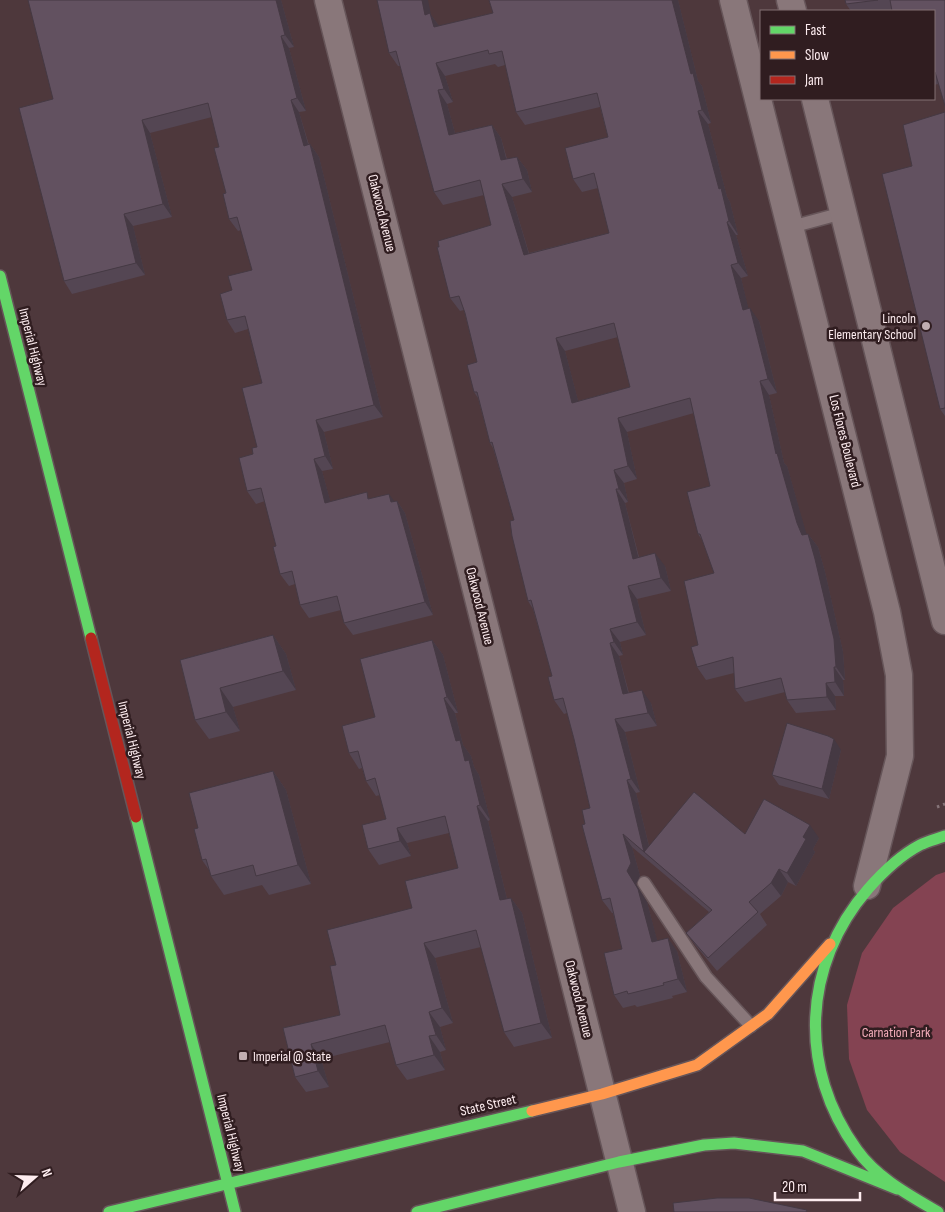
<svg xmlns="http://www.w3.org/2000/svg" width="945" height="1212" font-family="'Sofia Sans Condensed',sans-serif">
  <rect width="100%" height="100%" fill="#4e383c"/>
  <path fill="#844352" d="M945 872V1182L900 1152 867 1110 849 1059 847 1005 862 953 893 908 936 875Z"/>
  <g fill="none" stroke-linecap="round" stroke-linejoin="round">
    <defs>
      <path id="lane" d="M791 227 843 213
        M644 883 706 977 751 1026"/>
      <path id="street" d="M328 0 632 1212
        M733 0 887 612 899 675 900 756 867 886
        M790 0 793 11
        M815 99 945 621"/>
      <path id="fast" d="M0 276 91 638
        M136 817 235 1212
        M109 1212 532 1111
        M417 1212 619 1162 704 1145 734 1143 803 1151 897 1189
        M938 1212C909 1195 877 1178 857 1150 798 1069 802 965 868 889 882 873 901 855 920 845 928 841 937 839 945 836"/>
      <path id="slow" d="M532 1111 602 1094 697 1065 768 1014 830 944"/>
      <path id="jam" d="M91 638 136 817"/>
    </defs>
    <use href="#lane" stroke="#665559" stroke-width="15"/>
    <use href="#street" stroke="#665559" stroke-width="29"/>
    <use href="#fast" stroke="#665559" stroke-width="14"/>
    <use href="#slow" stroke="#665559" stroke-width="14"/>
    <use href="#jam" stroke="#665559" stroke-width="14"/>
    <path stroke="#857478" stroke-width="3" stroke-dasharray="2.5 4" stroke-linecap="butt" d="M937 807 945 804"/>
    <use href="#lane" stroke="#89777a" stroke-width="12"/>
    <use href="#street" stroke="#89777a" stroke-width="26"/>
    <use href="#fast" stroke="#63d668" stroke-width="11"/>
    <use href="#slow" stroke="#ff974d" stroke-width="11"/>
    <use href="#jam" stroke="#b3261e" stroke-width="11"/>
  </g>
  <path fill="#544653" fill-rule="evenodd" d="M281 0 294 47 289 48 306 111 299 112 309 145 310 144 319 157 383 417 324 432 333 469 322 471 330 501 371 498 394 501H397L405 513 433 615 353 635 344 623 341 610 309 618 300 605 295 584 289 586 280 574 276 546 265 501 256 504 247 491 253 454 257 447 262 383 248 329 235 333 227 320 232 290 252 270 241 230 238 231 229 219 219 147 212 117 150 133 172 217 133 226 145 275 72 294 64 281 53 99Z
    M489 0H678L698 81 702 86 711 123 708 124 727 197 730 202 738 235H736L748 276 741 278 748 308 759 321 777 393 769 395 784 463 787 466 806 534H808L818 547 825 572 843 652 845 680H843L844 696H835L836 710 796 713 787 700 785 692 745 702 735 689 734 673 706 680 697 667 698 645 714 573 702 540 698 534 710 486 694 413 627 432 637 479 624 483 628 502 625 503 639 557 665 566 671 591 637 599 646 635 620 642 623 655 619 656 629 693 651 703 657 726 625 732 640 792 636 793 649 846 745 834 819 838 813 849 815 852 796 886 788 882 781 896 760 914 767 925 717 971 696 946 686 933 709 912 632 847 640 876 636 884 647 902 657 941 677 951 687 992 672 996 673 998 637 1007 635 1005 623 1008 614 995 622 949 613 913H612L602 900 585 824 590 808 574 739 567 713 564 714 554 700 552 676 533 609 528 601 514 520 493 448 490 443 478 398 474 392 477 362 464 310 460 311 450 298 491 225 484 195 443 205 434 192 400 66H398L389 53 431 15 439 26 493 13ZM495 64 498 67 505 65 516 112 525 125 600 107 608 137 573 179 582 192 598 188 609 233 529 253 512 197 532 192 527 170 517 157 507 159 501 138 492 125 455 133 447 104 453 102 445 76ZM618 337 630 387 578 401 565 351Z
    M845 0H945L938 84 934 85V11L892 10 880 11H851L846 4Z
    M945 112V416L940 409 912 166Z
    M273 635 286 654 296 690 233 707 240 731 209 739 195 720 180 660Z
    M432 640 443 655 458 713H455L463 745 471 756 474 767 479 775 490 820 488 821 507 899 511 898 522 913 552 1038 514 1047 504 1032 481 947 435 958 453 1023 440 1027 446 1050 440 1052 445 1070 407 1080 396 1065 390 1042 321 1059 329 1087 306 1092 295 1077 283 1028 340 1015 336 965 412 908 458 868 449 833 407 843 411 856 379 865 368 849 386 819 380 795 376 796 366 781 362 768 359 769 349 753Z
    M841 750 829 799 779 785 772 775Z
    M273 771 286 790 311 884 269 895 262 885 224 895 211 876 209 870 202 860 198 828Z"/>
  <path fill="#453943" d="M276 0H281L294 47 285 35Z
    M422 0H428L431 15 440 27 443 40 425 15Z
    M672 0H678L698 81 702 86 711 123 702 110 691 74Z
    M281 36 289 48 306 111 297 98Z
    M436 63 445 76 453 102 444 89Z
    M438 90 447 104 459 148 449 135Z
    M291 100 299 112 312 158 304 146Z
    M698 111 708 124 727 197 730 202 738 235 729 221 719 189Z
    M142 120 150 133 172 217 163 204Z
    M492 125 501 138 510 174 501 160Z
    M310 144 319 157 383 417 374 405Z
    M517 157 527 170 532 192 523 179Z
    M502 184 512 197 533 268 524 255Z
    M124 214 133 226 145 275 136 263Z
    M727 222 736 235 748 276 738 263Z
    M731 265 741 278 752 323 743 310Z
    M750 308 759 321 777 393 768 379Z
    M556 338 565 351 582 416 572 403Z
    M760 381 769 395 784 463 787 466 807 536 802 535 797 523 776 454Z
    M618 418 627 432 637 479 628 466Z
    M316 420 324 432 333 469 325 456Z
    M314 459 322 471 334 515 325 503Z
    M614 470 624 483 628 502 619 489Z
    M616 489 625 503 642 572 633 559Z
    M389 494 398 506 391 502Z
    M397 501 405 513 433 615 425 602Z
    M808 534 818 547 825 572 843 652 845 680 836 667Z
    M655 553 665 566 671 591 661 578Z
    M628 586 637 599 646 635 637 622Z
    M610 629 620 642 623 655 614 642Z
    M273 635 286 654 296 690 283 671Z
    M432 640 443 655 458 713 447 697Z
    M610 643 619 656 632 708 623 694Z
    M834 667 843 680 844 696 835 682Z
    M826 683 835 696 836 710 827 697Z
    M220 688 233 707 240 731 226 712Z
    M642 690 651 703 657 726 648 713Z
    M444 698 455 713 463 745 471 756 474 767 479 775 490 820 480 805 456 741Z
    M615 719 625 732 640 792 631 779Z
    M834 739 841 750 829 799 822 789Z
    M273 771 286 790 311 884 298 865Z
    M627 780 636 793 652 859 644 852Z
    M477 806 488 821 511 916 500 900Z
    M810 825 819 838 813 849 815 852 796 886 787 873 803 837Z
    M397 828 407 843 411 856 400 841Z
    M623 834 632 847 640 876 636 884 647 902 661 955 652 942 627 871Z
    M779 869 788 882 781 896 771 883Z
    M511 898 522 913 552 1038 541 1023Z
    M668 938 677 951 687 992 678 979Z
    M424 943 435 958 453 1023 442 1008Z
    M429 1012 440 1027 446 1050 436 1035Z
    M429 1036 440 1052 445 1070 434 1055Z
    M311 1044 321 1059 329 1087 318 1071Z"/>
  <path fill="#625160" stroke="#453943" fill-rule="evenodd" d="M28 0H276L285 35 281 36 297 98 291 100 304 146 310 144 374 405 316 420 325 456 314 459 325 503 367 492 368 499 389 494 391 502 397 501 425 602 344 623 337 596 300 605 292 571 280 574 273 547 276 546 261 488 247 491 239 458 253 454 252 448 257 447 242 388 262 383 245 316 227 320 220 294 232 290 228 276 252 270 237 217 229 219 223 194 226 193 214 148 219 147 208 103 142 120 163 204 124 214 136 263 64 281 19 108 53 99Z
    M377 0H422L425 15 430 13 434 27 493 13 489 0H672L691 74 693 73 702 110 698 111 719 189 721 188 729 221 727 222 738 263 731 265 743 310 750 308 768 379 760 381 776 454 777 453 797 523 802 535 808 534 815 559 834 639 836 667H834L835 682 826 683 827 697 787 700 781 678 735 689 733 657 697 667 691 647 698 645 684 581 714 573 700 534H698L687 492 710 486 690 398 618 418 628 466 614 470 619 489H616L633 559 655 553 661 578 628 586 637 622 610 629 614 642 610 643 623 694 642 690 648 713 615 719 631 779 627 780 644 852 694 792 745 834 764 799 810 825 803 837 806 839 787 873 779 869 771 883 749 902 758 912 708 958 686 933 712 910 623 834 631 863 627 871 638 889 652 942 668 938 678 979 663 983 664 985 628 994 627 991 614 995 604 953 622 949 610 898 602 900 582 825 585 824 582 810 590 808 574 739 563 698 554 700 548 677 552 676 531 600 528 601 512 536 510 521 514 520 492 442 490 443 477 392H474L467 365 477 362 465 313 459 296 450 298 437 247H439L438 241 491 225 480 180 434 192 396 51 389 53ZM488 50 489 54 502 51 516 112 597 93 608 137 565 148 573 179 594 173 609 233 524 255 502 184 523 179 517 157 501 160 492 125 449 135 438 90 444 89 436 63ZM614 323 630 387 572 403 556 338Z
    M845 0H878L846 4Z
    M890 0H945V106L935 72H934V11H892Z
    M945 112V408L940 409 882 174 912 166 903 125Z
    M273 635 283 671 220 688 226 712 195 720 180 660Z
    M432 640 447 697 444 698 456 741 460 740 465 761 469 760 480 805 477 806 500 900 511 898 541 1023 504 1032 476 930 424 943 442 1008 429 1012 436 1035 429 1036 434 1055 396 1065 385 1025 311 1044 318 1071 295 1077 283 1028 340 1015 330 966 336 965 327 930 412 908 405 881 458 868 445 816 397 828 400 841 368 849 362 825 386 819 375 778 366 781 358 751 349 753 342 726 375 717 360 659Z
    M787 723 828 736 834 739 822 789 772 775Z
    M273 771 298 865 256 876 253 865 211 876 206 859 202 860 194 829 198 828 189 793Z
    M717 1198H749L807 1210 806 1212H674L673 1203Z"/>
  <g fill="#c0adb0" stroke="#301d20" stroke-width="2">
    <circle cx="926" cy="326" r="5"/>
    <rect x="238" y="1051" width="10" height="10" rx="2.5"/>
  </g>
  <g text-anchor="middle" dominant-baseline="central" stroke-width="5" stroke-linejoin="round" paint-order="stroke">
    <g font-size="14" fill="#fdecef" stroke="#301d20">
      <text transform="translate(382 213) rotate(76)">Oakwood Avenue</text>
      <text transform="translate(33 347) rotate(76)">Imperial Highway</text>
      <text transform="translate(845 441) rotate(76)">Los Flores Boulevard</text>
      <text transform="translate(480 606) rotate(76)">Oakwood Avenue</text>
      <text transform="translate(132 740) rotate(76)">Imperial Highway</text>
      <text transform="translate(579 999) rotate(76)">Oakwood Avenue</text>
      <text transform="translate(488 1105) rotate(-13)">State Street</text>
      <text transform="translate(231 1133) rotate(76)">Imperial Highway</text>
    </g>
    <g font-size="14" fill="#fdecef" stroke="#301d20" text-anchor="end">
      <text x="916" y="318">Lincoln<tspan x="916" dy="16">Elementary School</tspan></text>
      <text x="253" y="1056" text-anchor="start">Imperial @ State</text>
    </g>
    <g font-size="14" fill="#f5aebb" stroke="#301d20">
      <text x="896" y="1032">Carnation Park</text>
    </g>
  </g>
  <rect x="760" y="10" width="175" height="90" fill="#301d20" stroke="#827073"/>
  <rect x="770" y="26" width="25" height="8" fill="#63d668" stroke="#827073"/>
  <text x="805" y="35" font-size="15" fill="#fdecef">Fast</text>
  <rect x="770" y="51" width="25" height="8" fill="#ff974d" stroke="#827073"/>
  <text x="805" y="60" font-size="15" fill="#fdecef">Slow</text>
  <rect x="770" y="76" width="25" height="8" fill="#b3261e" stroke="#827073"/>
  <text x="805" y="85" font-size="15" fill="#fdecef">Jam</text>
  <g transform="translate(35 1177) rotate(70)" stroke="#301d20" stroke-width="4" paint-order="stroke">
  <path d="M0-4L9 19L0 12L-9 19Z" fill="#fdecef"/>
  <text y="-8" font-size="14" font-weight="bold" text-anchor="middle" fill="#fdecef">N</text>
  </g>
  <path d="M775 1192v8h85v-8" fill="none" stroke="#fdecef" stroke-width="2.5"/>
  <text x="782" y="1192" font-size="15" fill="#fdecef" stroke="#301d20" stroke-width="4" paint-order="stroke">20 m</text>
</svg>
